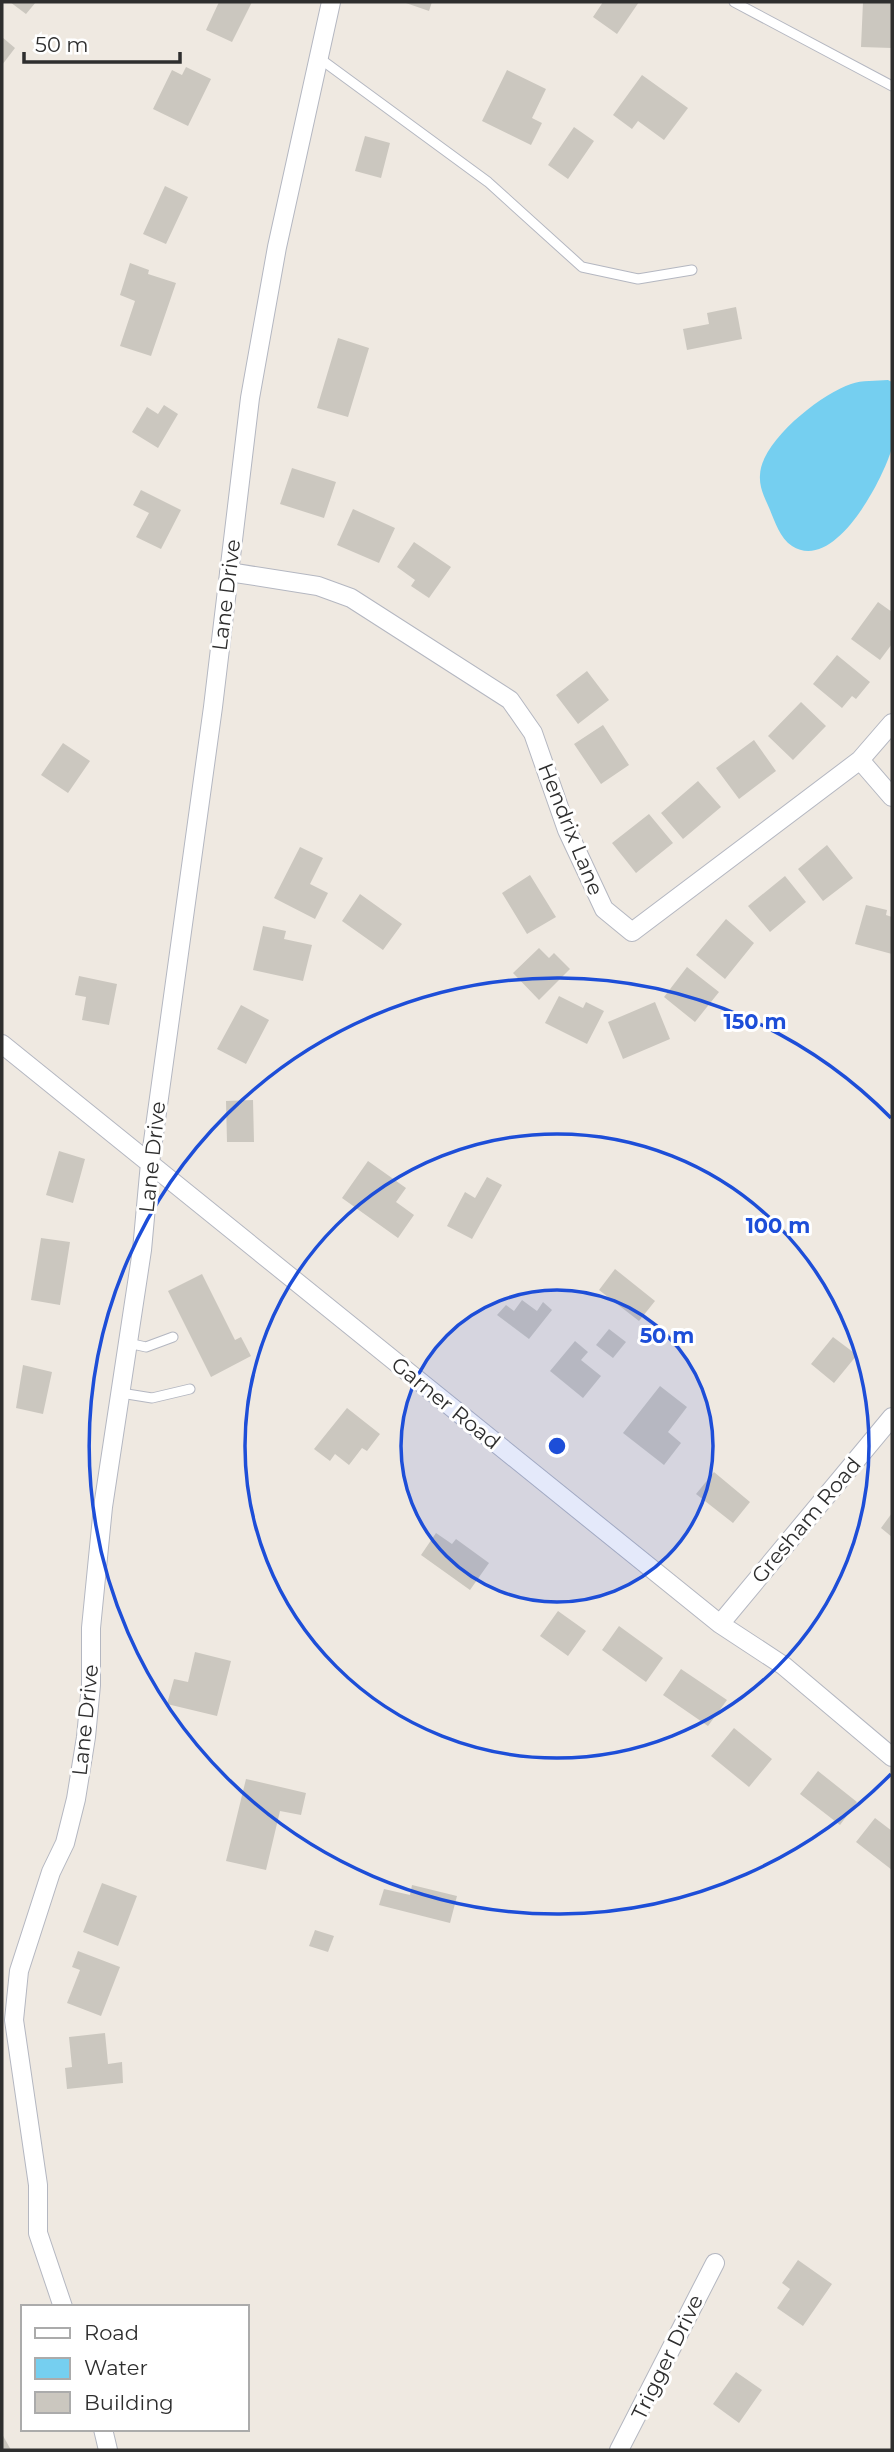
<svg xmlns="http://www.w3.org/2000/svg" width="894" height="2452" font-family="Montserrat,sans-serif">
  <rect width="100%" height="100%" fill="#efe9e1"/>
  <path fill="#75cff0" d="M888 380 892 382C892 402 894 432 891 451 881 483 834 573 792 546 780 538 775 522 770 510 765 498 759 488 760 475 761 441 821 394 851 384 862 380 876 381 888 380Z"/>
  <path fill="#cbc7bf" d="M10 2H36L26 14Z
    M219 2H252L232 42 206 30Z
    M403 2H432L429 11Z
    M603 2H639L617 34 593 17Z
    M863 2H892V48L861 47Z
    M2 37 15 48 2 65Z
    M186 67 211 79 188 126 153 109 172 70 182 75Z
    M507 70 546 89 532 118 542 123 531 145 482 121Z
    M642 75 688 108 664 140 638 121 632 129 613 115Z
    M574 127 594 141 568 179 548 165Z
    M365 136 390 143 381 178 355 171Z
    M165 186 188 197 166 244 143 234Z
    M130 263 149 270 148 274 176 283 151 356 120 346 135 301 120 295Z
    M736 307 742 339 687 350 683 329 709 324 707 313Z
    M338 338 369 348 348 417 317 408Z
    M164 405 178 414 158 448 132 432 147 407 158 414Z
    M292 468 336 482 324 518 280 504Z
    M141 490 181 510 161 549 136 537 149 513 133 505Z
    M353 509 395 528 379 563 337 545Z
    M414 542 451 567 429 598 411 586 415 580 397 567Z
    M878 602 892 612V644L880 660 851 639Z
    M837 655 870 682 856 699 852 696 842 708 813 684Z
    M587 671 609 700 578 724 556 695Z
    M801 702 826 726 793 760 768 736Z
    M603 725 629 765 601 784 574 744Z
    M754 740 776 771 739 799 716 768Z
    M63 743 90 761 68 793 41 775Z
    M698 781 721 807 683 839 661 813Z
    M649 814 673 843 636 873 612 843Z
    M827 845 853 878 823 901 798 869Z
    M300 847 323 858 310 884 328 893 315 919 274 898Z
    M530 875 556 917 527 934 502 893Z
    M785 876 806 902 770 932 748 906Z
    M360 894 402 924 383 950 342 921Z
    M866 905 887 910 886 915 892 917V954L855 944Z
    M726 919 754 943 725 979 696 955Z
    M263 926 286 931 284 939 312 945 303 981 253 970Z
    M539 948 549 958 554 953 570 969 539 1000 513 973Z
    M687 967 719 992 695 1022 664 997Z
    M79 976 117 984 109 1025 82 1020 86 997 75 995Z
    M559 996 583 1008 586 1002 604 1011 587 1044 545 1023Z
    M655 1002 670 1039 623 1059 608 1022Z
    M241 1005 269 1020 246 1064 217 1049Z
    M253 1100 254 1142H227L226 1101Z
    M59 1151 85 1159 73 1203 46 1195Z
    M368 1161 406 1188 396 1202 414 1215 398 1238 342 1198Z
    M487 1177 502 1185 472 1239 447 1226 465 1192 475 1198Z
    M41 1238 70 1242 60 1305 31 1300Z
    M615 1269 655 1301 639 1321 599 1290Z
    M202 1274 235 1340 241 1337 251 1356 211 1377 168 1291Z
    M522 1300 537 1311 543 1302 552 1310 529 1339 497 1315 506 1305 514 1311Z
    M609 1329 626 1342 613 1358 596 1345Z
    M833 1337 857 1355 834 1383 811 1364Z
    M575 1341 588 1352 581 1360 601 1376 583 1398 550 1371Z
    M23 1365 52 1372 43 1414 16 1408Z
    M660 1386 687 1407 668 1432 681 1443 664 1465 623 1433Z
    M347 1408 380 1434 367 1451 362 1448 349 1465 335 1454 330 1461 314 1449Z
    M714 1472 750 1502 733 1523 696 1494Z
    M892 1513V1537L881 1528Z
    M436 1533 452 1544 456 1539 489 1563 470 1590 421 1555Z
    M558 1611 586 1631 568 1656 540 1636Z
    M619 1626 663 1658 646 1682 602 1650Z
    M195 1652 231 1661 217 1716 167 1704 174 1679 188 1682Z
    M681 1669 727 1700 708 1726 663 1695Z
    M734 1728 772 1759 749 1787 711 1756Z
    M818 1771 857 1802 840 1825 800 1794Z
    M246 1779 306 1793 301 1815 280 1811 266 1870 226 1861Z
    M875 1818 892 1831V1870L856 1842Z
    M102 1883 137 1896 118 1946 83 1932Z
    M412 1885 457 1896 450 1923 379 1905 384 1889 410 1895Z
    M315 1930 334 1936 328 1952 309 1946Z
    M78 1951 120 1967 101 2016 67 2003 80 1970 72 1967Z
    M105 2033 108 2064 122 2062 123 2083 67 2089 65 2068 72 2067 69 2037Z
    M798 2260 832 2284 803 2326 777 2308 790 2289 782 2283Z
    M736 2372 762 2390 739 2423 713 2404Z
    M2 2434 11 2450H2Z"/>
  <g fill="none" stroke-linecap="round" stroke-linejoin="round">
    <defs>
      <path id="service" d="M734 2 892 86
        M319 58 488 182 582 267 638 279 692 270
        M128 1343 146 1347 173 1337
        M121 1393 152 1398 190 1389"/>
      <path id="minor" d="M229 572 318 586 351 598 510 700 533 733 567 830 604 909 632 932 860 760 892 723
        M860 760 892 797
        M2 1044 720 1624 784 1666 892 1757
        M720 1624 892 1417
        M63 2307 38 2233V2185L14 2020 19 1971 51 1872 65 1843 76 1799 86 1737 91 1685V1628L103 1507 142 1250 150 1163 213 707 250 398 277 247 331 2
        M103 2429 108 2450
        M619 2450 715 2263"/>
    </defs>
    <use href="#service" stroke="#b4b7c1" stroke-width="11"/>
    <use href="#minor" stroke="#b4b7c1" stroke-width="20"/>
    <use href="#service" stroke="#fff" stroke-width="9"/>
    <use href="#minor" stroke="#fff" stroke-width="18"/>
  </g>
  <circle cx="557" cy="1446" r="156" fill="#1d4ed8" fill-opacity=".12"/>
  <g fill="none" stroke="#1d4ed8" stroke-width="3.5">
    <circle cx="557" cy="1446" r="156"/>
    <circle cx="557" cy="1446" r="312"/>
    <path d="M891 1774A468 468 0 1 1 891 1118"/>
  </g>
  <g text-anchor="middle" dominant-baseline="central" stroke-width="6" stroke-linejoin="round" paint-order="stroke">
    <g font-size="21" fill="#2e2e2e" stroke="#fff">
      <text transform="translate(226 595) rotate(-83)">Lane Drive</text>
      <text transform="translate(571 829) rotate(68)">Hendrix Lane</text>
      <text transform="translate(152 1157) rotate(-84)">Lane Drive</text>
      <text transform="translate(446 1403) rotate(39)">Garner Road</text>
      <text transform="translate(806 1520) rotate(-50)">Gresham Road</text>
      <text transform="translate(85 1720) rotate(-84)">Lane Drive</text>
      <text transform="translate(667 2357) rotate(-64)">Trigger Drive</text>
    </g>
  </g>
  <circle cx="557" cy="1446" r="10" fill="#1d4ed8" stroke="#fff" stroke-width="3.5"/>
  <g font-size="21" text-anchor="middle" font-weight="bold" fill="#1d4ed8" stroke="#fff" stroke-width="6" stroke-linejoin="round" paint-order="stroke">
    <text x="755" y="1029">150 m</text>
    <text x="778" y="1233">100 m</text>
    <text x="667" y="1343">50 m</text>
  </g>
  <rect width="894" height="2452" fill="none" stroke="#2e2e2e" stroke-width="7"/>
  <rect x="21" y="2305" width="228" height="126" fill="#ffffff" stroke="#ababab" stroke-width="2"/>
  <rect x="35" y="2328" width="35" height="10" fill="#ffffff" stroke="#ababab" stroke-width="2"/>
  <text x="84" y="2340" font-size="21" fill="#2e2e2e">Road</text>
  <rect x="35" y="2358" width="35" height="21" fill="#75cff0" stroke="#ababab" stroke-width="2"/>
  <text x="84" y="2375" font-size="21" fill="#2e2e2e">Water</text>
  <rect x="35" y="2392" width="35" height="21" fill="#cbc7bf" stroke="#ababab" stroke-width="2"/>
  <text x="84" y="2410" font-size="21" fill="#2e2e2e">Building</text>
  <path d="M24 52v10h156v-10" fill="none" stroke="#2e2e2e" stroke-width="3.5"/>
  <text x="35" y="52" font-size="21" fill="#2e2e2e" stroke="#ffffff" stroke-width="5" paint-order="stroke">50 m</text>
</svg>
